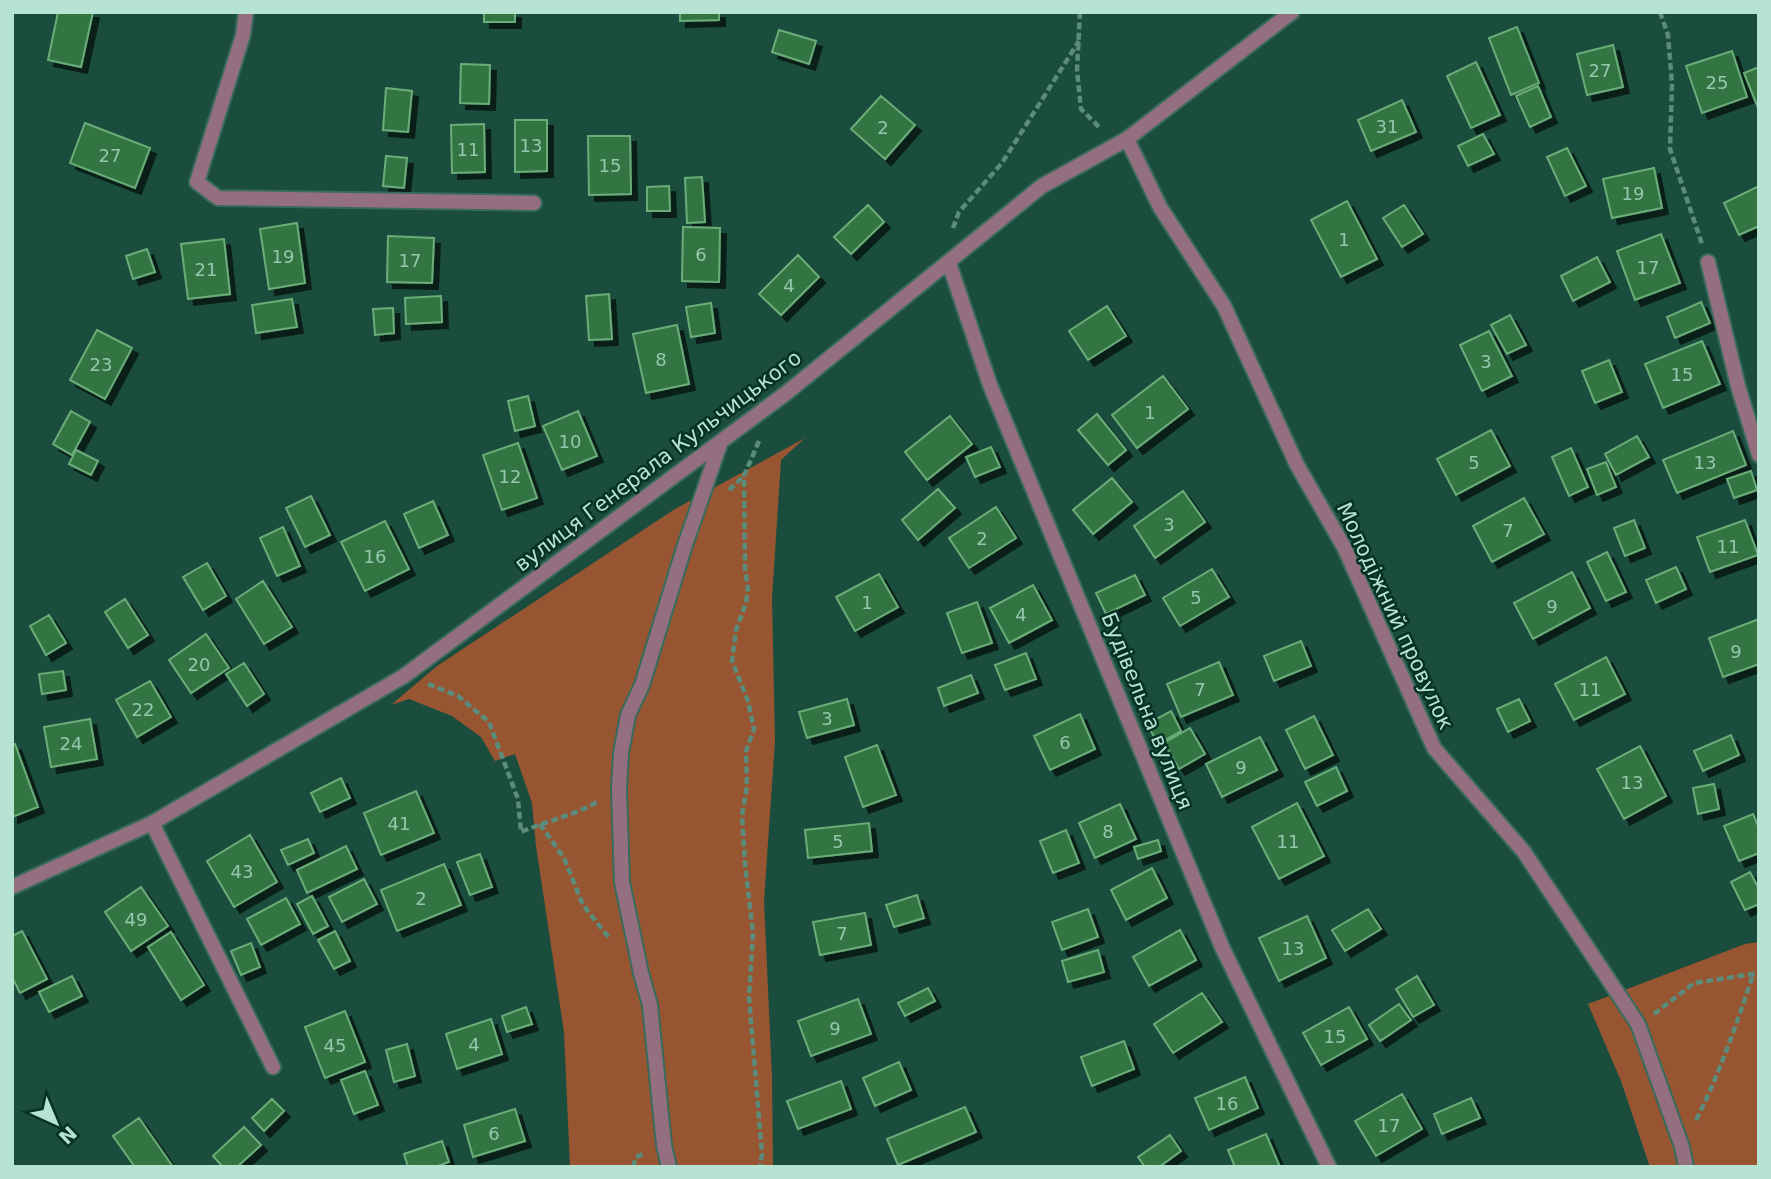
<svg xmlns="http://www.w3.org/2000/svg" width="1771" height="1179" font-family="'DejaVu Sans',sans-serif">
  <defs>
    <filter id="shadow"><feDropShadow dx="6" dy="6" stdDeviation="0" flood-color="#0009"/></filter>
  </defs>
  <rect width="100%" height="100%" fill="#1a4d3d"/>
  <path fill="#975631" d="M805 438 781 460 772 598 775 741 764 901 772 1077 773 1167H570L564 1032 536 846 532 803 515 754 495 761 481 737 452 716 409 699 391 705 437 666 675 509Z
    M1759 942V1167H1650L1621 1081 1588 1004 1745 944Z"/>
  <path fill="#337443" stroke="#6bad79" stroke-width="2" filter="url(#shadow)" d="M58 12H93L81 67 48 60Z
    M484 12H515V22H484Z
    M680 12H719V20L680 21Z
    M1517 27 1539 83 1511 95 1489 38Z
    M779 30 816 41 809 64 772 52Z
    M1613 45 1623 87 1587 95 1577 54Z
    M1732 51 1747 97 1702 113 1686 66Z
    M1476 62 1500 115 1471 128 1447 76Z
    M461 64 490 65 489 104 460 103Z
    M1759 67V110L1744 73Z
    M1538 86 1551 117 1530 127 1516 96Z
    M386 88 412 91 408 132 383 130Z
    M881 96 915 125 885 159 851 129Z
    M1402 100 1416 132 1371 151 1358 120Z
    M515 120H547V171L515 172Z
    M85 123 150 148 135 188 70 163Z
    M484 124 485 172 452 173 451 125Z
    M1483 134 1494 154 1468 166 1458 146Z
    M588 136H630L631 194 589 195Z
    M1567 148 1586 186 1565 196 1547 157Z
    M386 156 407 158 404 188 383 186Z
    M1654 168 1662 208 1612 218 1603 179Z
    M702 177 705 222 687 223 685 178Z
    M669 186 670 211H647V187Z
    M1759 186V226L1739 235 1724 203Z
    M1347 201 1377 259 1341 277 1311 220Z
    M868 205 884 222 851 254 834 237Z
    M1404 205 1423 234 1402 247 1383 218Z
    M297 223 305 283 269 289 260 229Z
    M683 227 720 228 719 282 682 281Z
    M1661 234 1680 283 1635 300 1617 251Z
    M388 236 434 238 432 283 387 282Z
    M224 239 230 294 188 299 181 244Z
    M147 249 155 272 133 279 126 256Z
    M798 255 819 277 781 315 759 294Z
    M1597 257 1610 282 1573 301 1561 276Z
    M609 294 612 339 589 340 586 296Z
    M441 296 442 322 406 324 405 298Z
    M292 299 297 327 256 333 252 305Z
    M1701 302 1710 323 1675 338 1667 317Z
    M711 303 715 333 691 337 686 307Z
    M1107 306 1126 336 1088 360 1069 331Z
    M393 308 394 333 375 335 373 309Z
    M1510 315 1526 345 1507 354 1491 325Z
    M677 325 689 384 646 393 633 334Z
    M97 330 132 348 105 399 70 380Z
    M1489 331 1512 376 1482 391 1460 345Z
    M1702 341 1720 384 1663 408 1645 364Z
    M1609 360 1622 392 1595 403 1582 371Z
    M1163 376 1188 409 1137 448 1112 415Z
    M528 396 535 426 515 431 508 401Z
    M71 411 90 422 72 455 53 444Z
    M578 411 597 456 562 470 543 426Z
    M1097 414 1126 450 1108 465 1078 430Z
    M950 416 972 444 927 480 905 452Z
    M1491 430 1510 466 1456 495 1437 459Z
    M1733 431 1746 465 1677 493 1663 460Z
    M1637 436 1649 457 1616 475 1605 454Z
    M518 443 537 498 502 510 483 455Z
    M991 447 1000 467 975 477 966 457Z
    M1571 448 1588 487 1569 496 1552 457Z
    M76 450 98 461 91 475 69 464Z
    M1606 462 1616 487 1597 495 1587 469Z
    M1751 471 1757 490 1734 498 1727 479Z
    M1112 478 1132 502 1093 534 1073 510Z
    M938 489 955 508 918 540 902 520Z
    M1183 491 1205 522 1155 558 1134 526Z
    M311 496 330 535 305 547 286 508Z
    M1524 498 1544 534 1492 562 1473 526Z
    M433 501 448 535 419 548 404 514Z
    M996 507 1016 538 969 568 949 538Z
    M1634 520 1645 548 1625 556 1614 528Z
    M1745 520 1758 555 1710 572 1697 537Z
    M385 521 409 569 365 591 341 542Z
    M283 527 300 566 277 576 260 538Z
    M1607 552 1626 592 1606 601 1587 562Z
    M207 563 226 596 203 610 183 577Z
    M1676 567 1686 589 1656 603 1646 580Z
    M1212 569 1229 597 1180 626 1163 598Z
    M1572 572 1590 608 1533 639 1514 603Z
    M879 574 898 607 855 631 836 597Z
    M1135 575 1145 595 1106 614 1096 593Z
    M263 581 292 627 264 644 236 599Z
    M1033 585 1052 620 1009 643 990 608Z
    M125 599 148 635 128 648 105 612Z
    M977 602 992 643 962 653 947 613Z
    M49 615 66 643 46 655 30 626Z
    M1759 619V664L1723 677 1709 638Z
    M206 634 229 668 191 693 169 660Z
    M1301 641 1311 666 1274 681 1264 656Z
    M1026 653 1036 679 1005 690 995 665Z
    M1606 657 1625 694 1574 720 1555 684Z
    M1219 662 1233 695 1181 717 1167 684Z
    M244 663 264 694 247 706 226 674Z
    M63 671 66 690 42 694 39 674Z
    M971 675 978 693 944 706 938 688Z
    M150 681 171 717 137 737 116 700Z
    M847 699 854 725 807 738 799 712Z
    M1519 699 1530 721 1508 732 1497 709Z
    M1171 711 1181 731 1158 744 1147 724Z
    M1080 714 1095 749 1050 770 1034 736Z
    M1314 716 1333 755 1305 769 1286 730Z
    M90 719 97 759 51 767 44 727Z
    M1190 728 1205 754 1179 769 1164 743Z
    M1731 735 1739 755 1703 771 1694 751Z
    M1260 737 1277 770 1222 797 1206 764Z
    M15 744 38 807 12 817V745Z
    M877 745 896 795 863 807 845 757Z
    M1640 746 1666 796 1624 819 1597 769Z
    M1336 767 1347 791 1317 806 1305 782Z
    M341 778 350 798 320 812 311 793Z
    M1714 784 1719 809 1698 814 1693 788Z
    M416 791 434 833 381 855 364 813Z
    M1297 803 1324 856 1279 879 1252 827Z
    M1120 804 1136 839 1095 858 1079 823Z
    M1753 814 1759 828V853L1739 861 1724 826Z
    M869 823 872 851 808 858 805 830Z
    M1066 830 1079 863 1053 873 1040 841Z
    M250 835 277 882 234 907 207 861Z
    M308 839 314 853 288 865 281 850Z
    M1158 840 1161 851 1138 859 1134 847Z
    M346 846 357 869 307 893 297 870Z
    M480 854 492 887 470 895 457 862Z
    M444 864 461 905 397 931 381 890Z
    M1152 868 1167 898 1126 920 1111 890Z
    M1750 872 1759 889V904L1745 910 1731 882Z
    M364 879 377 904 342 922 329 897Z
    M141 887 168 926 131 951 105 912Z
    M917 895 924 918 894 927 886 905Z
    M312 896 328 926 313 934 297 904Z
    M286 898 300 924 261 945 247 919Z
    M1088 909 1098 937 1062 950 1052 922Z
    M1368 909 1381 929 1345 951 1332 930Z
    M865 913 871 945 820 955 813 922Z
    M1307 916 1326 958 1279 981 1259 938Z
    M1180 930 1196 960 1149 986 1133 957Z
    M22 931 47 979 20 993 12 977V936Z
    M335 931 350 961 334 969 318 940Z
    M171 932 204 985 181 1000 148 947Z
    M251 943 260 967 241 975 231 951Z
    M1098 950 1104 972 1068 982 1062 961Z
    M72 976 82 996 49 1012 39 992Z
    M1417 976 1434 1005 1413 1017 1396 989Z
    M928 988 935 1001 905 1016 898 1003Z
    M1202 993 1222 1022 1173 1053 1154 1024Z
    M858 999 871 1034 811 1056 798 1021Z
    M1399 1004 1411 1020 1380 1041 1369 1025Z
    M526 1007 532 1024 507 1032 502 1016Z
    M1349 1007 1367 1039 1321 1065 1303 1033Z
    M345 1011 365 1062 325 1078 305 1027Z
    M491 1019 502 1054 457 1069 446 1034Z
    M1124 1041 1134 1069 1092 1086 1081 1057Z
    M407 1044 415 1076 394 1082 386 1050Z
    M899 1062 911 1090 875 1106 863 1078Z
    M365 1071 378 1105 354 1114 341 1080Z
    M1245 1077 1258 1108 1209 1130 1195 1098Z
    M841 1081 851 1109 798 1129 787 1101Z
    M1402 1094 1422 1129 1376 1156 1355 1121Z
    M1471 1098 1480 1118 1442 1134 1434 1114Z
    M272 1099 284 1111 264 1131 252 1118Z
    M965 1107 976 1132 898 1165 887 1139Z
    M515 1109 525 1141 473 1157 464 1125Z
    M139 1118 173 1167H135L113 1136Z
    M244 1127 261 1145 237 1167H223L213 1156Z
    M1266 1134 1280 1167H1235L1228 1150Z
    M1170 1135 1181 1151 1159 1167H1145L1138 1157Z
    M442 1141 449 1162 435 1167H408L404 1154Z"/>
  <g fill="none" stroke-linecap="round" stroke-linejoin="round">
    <defs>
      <path id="lane" d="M152 823 273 1067"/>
      <path id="street" d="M246 12 243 35 197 182 218 198 534 203
        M1127 139 1160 207 1224 306 1297 465 1344 547 1434 748 1524 852 1638 1024 1682 1147 1686 1167
        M1708 262 1738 386 1759 455
        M949 263 990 385 1222 947 1329 1167
        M12 887 152 823 404 676 785 394 1042 186 1127 139 1292 12
        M669 1167 664 1145 650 1005 641 973 622 882 619 789 621 753 628 715 642 685 684 548 720 444"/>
    </defs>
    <use href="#lane" stroke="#396b5b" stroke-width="18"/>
    <use href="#street" stroke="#396b5b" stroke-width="18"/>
    <path stroke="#5b8b7b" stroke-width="4.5" stroke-dasharray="7 3.5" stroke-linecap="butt" d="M1080 12 1077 70 1081 109 1101 129
      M1660 12 1668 35 1672 84 1670 149 1702 244
      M953 228 959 212 1002 163 1079 41
      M759 441 744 476 745 568 748 589 746 603 736 630 732 661 748 701 754 729 746 751 747 786 742 815 745 864 753 933 749 997 762 1154 760 1167
      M729 490 743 477
      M428 684 458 696 489 722 518 799 521 832C546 821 573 816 597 802
      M540 824 564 858 583 905 610 939
      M1654 1014 1694 983 1759 973
      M1696 1120C1720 1073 1736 1025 1753 975
      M633 1167 636 1157 645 1153"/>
    <use href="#lane" stroke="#936f7f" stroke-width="14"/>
    <use href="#street" stroke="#936f7f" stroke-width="14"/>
  </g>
  <g text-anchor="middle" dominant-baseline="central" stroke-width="5" stroke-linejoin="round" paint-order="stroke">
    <g font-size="18" fill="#96c7ae">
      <text x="1600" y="70">27</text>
      <text x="1717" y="82">25</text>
      <text x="1387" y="126">31</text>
      <text x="883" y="127">2</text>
      <text x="531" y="145">13</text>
      <text x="468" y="149">11</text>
      <text x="110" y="155">27</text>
      <text x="610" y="165">15</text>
      <text x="1633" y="193">19</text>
      <text x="1344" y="239">1</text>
      <text x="701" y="254">6</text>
      <text x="283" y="256">19</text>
      <text x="410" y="260">17</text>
      <text x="1648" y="267">17</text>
      <text x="206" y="269">21</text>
      <text x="789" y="285">4</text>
      <text x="661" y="359">8</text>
      <text x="1486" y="361">3</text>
      <text x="101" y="364">23</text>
      <text x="1682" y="374">15</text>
      <text x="1150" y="412">1</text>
      <text x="570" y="441">10</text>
      <text x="1474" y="462">5</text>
      <text x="1705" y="462">13</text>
      <text x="510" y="476">12</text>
      <text x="1169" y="524">3</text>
      <text x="1508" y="530">7</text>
      <text x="982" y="538">2</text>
      <text x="1728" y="546">11</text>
      <text x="375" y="556">16</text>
      <text x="1196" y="597">5</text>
      <text x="867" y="602">1</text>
      <text x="1552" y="606">9</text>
      <text x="1021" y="614">4</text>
      <text x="1736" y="651">9</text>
      <text x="199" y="664">20</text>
      <text x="1200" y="689">7</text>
      <text x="1590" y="689">11</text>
      <text x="143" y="709">22</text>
      <text x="827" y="718">3</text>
      <text x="1065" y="742">6</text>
      <text x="71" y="743">24</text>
      <text x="1241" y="767">9</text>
      <text x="1632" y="782">13</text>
      <text x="399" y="823">41</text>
      <text x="1108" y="831">8</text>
      <text x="838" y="841">5</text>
      <text x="1288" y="841">11</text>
      <text x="242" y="871">43</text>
      <text x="421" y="898">2</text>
      <text x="136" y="919">49</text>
      <text x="842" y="933">7</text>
      <text x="1293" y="948">13</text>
      <text x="835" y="1028">9</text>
      <text x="1335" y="1036">15</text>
      <text x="474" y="1044">4</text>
      <text x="335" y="1045">45</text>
      <text x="1227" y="1103">16</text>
      <text x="1389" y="1125">17</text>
      <text x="494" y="1133">6</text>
    </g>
    <g font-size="21" fill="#b7e3d2" stroke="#063125">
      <text transform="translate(658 461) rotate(-37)">вулиця Генерала Кульчицького</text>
      <text transform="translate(1395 616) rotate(65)">Молодіжний провулок</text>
      <text transform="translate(1147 711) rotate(68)">Будівельна вулиця</text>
    </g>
  </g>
  <rect width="1771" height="1179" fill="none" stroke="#b7e3d2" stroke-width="28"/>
  <g transform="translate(56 1123) rotate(136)" stroke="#063125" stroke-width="5" paint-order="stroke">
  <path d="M0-5L12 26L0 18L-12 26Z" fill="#b7e3d2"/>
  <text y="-10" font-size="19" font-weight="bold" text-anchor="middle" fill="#b7e3d2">N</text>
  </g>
</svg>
